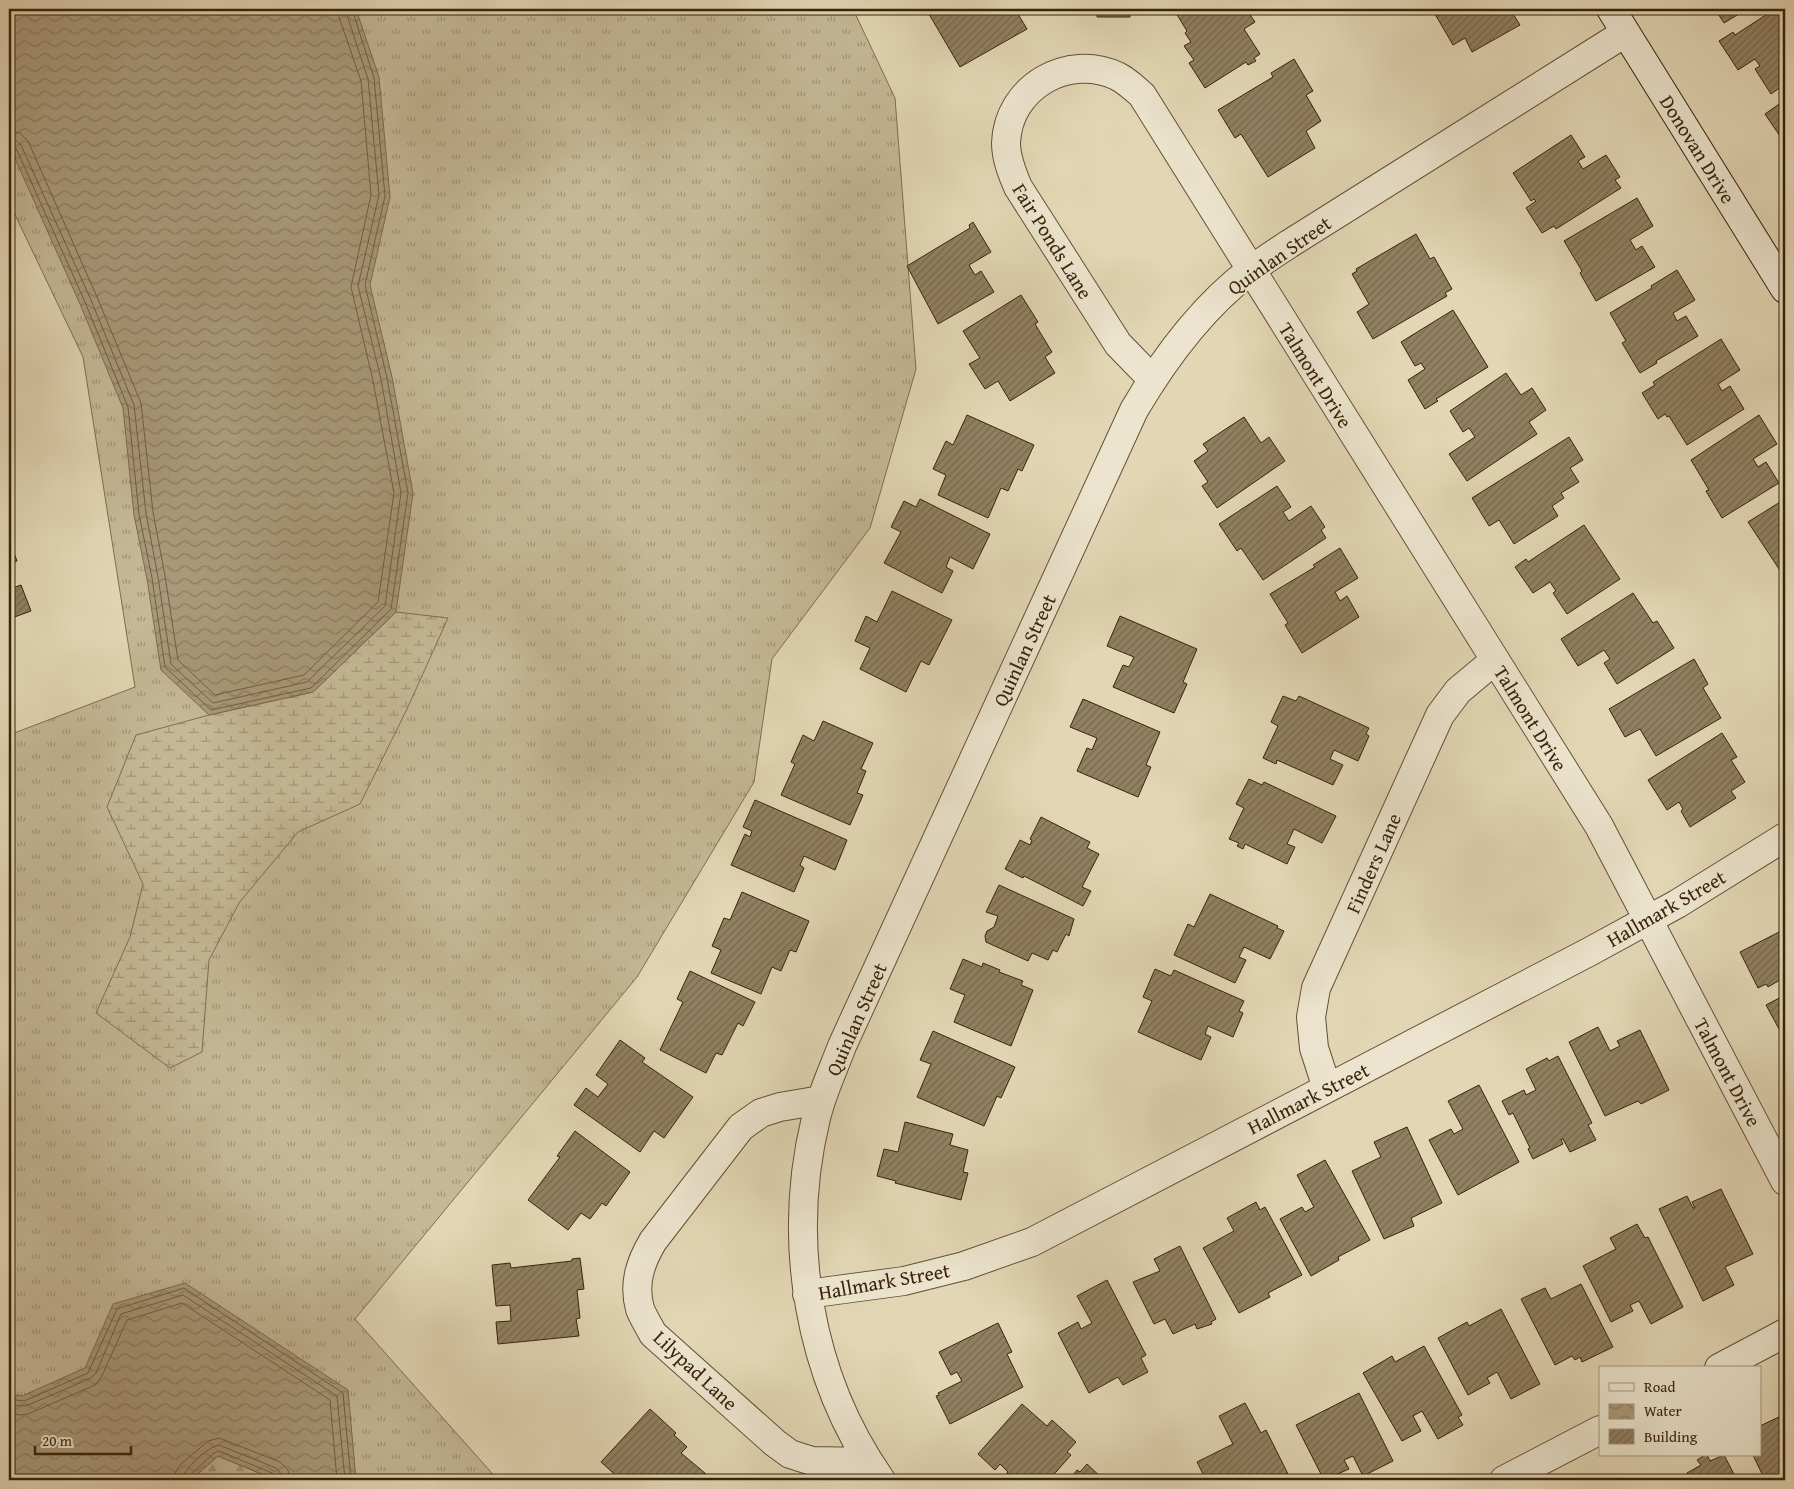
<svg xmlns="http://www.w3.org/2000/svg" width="1794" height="1489" font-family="'Gentium Book Plus',serif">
  <defs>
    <pattern id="grass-tufts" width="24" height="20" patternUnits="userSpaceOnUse" patternTransform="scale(1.25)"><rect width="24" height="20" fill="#c5b897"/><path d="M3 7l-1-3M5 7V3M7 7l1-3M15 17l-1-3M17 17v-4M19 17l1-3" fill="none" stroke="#a19579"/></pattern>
    <pattern id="forest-firs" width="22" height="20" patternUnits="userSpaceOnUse" patternTransform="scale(1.25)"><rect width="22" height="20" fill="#c5b897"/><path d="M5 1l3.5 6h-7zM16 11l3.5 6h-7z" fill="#a19579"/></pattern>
    <pattern id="wetland-marsh" width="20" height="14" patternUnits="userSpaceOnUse" patternTransform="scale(1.25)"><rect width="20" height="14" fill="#c5b897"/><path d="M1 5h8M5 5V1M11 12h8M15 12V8" fill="none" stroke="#a19579"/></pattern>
    <pattern id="water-waves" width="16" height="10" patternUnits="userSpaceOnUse" patternTransform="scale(1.25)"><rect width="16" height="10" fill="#a9997a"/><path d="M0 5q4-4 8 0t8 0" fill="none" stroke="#8b7c62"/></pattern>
    <pattern id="building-hatch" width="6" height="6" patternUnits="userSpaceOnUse" patternTransform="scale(1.25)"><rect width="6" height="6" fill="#918062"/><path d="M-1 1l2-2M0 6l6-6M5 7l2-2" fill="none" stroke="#77684f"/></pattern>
  </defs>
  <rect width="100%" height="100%" fill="#e2d6b4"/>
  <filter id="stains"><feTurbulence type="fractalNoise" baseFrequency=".004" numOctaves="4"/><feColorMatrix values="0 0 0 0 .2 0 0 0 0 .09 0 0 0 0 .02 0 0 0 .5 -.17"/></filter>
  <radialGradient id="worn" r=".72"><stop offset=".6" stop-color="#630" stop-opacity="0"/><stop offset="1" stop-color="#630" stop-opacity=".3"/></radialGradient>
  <path fill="url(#grass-tufts)" stroke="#7f6e50" d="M9 9H853L895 98 916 369 870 528 772 659 754 782 637 977 355 1319 498 1480H9V735L135 687 83 357 9 202Z"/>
  <path fill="url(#forest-firs)" stroke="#7f6e50" d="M218 1456 276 1480H191Z"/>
  <path fill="url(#wetland-marsh)" stroke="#7f6e50" d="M396 612 448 618 407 709 360 804 298 832 239 903 209 960 202 1052 170 1068 96 1013 130 937 143 884 107 807 136 735 209 715 313 692Z"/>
  <path fill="url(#water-waves)" stroke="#7c6a4d" d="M9 9H356L379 77 390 197 370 285 392 377 413 493 396 612 313 692 209 715 161 670 147 579 134 515 123 408 80 304 9 145Z
    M185 1283 348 1390 356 1480H276L218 1456 191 1480H9V1394L22 1396 85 1368 113 1304Z"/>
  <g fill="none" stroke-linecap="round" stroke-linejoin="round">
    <path stroke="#715e42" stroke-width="1" d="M9 130 20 133 28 141 97 297 141 403 153 512 165 576 178 660 215 695 304 675 378 602 394 493 373 381 351 287 371 195 361 81 339 17 338 9
      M9 138 16 140 21 145 91 300 134 405 146 513 158 577 171 664 213 703 307 682 385 606 401 493 381 379 358 286 379 195 368 79 345 9
      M9 144 13 145 16 148 85 302 128 407 139 514 152 578 165 667 211 710 311 688 391 609 408 493 387 378 365 285 385 196 374 78 352 9
      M9 1399 24 1401 88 1373 117 1309 184 1288 343 1393 351 1480
      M9 1405 26 1406 91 1378 96 1373 121 1314 183 1295 337 1396 345 1480
      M9 1413 21 1415 28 1414 95 1385 102 1376 127 1320 182 1303 330 1400 337 1480
      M174 1480 176 1471 180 1465 208 1441 219 1438 280 1462 288 1470 290 1480
      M182 1480C183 1469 208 1447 219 1445L276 1468 281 1474 282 1480
      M188 1480 190 1475 214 1453 219 1451 272 1473 275 1476 276 1480"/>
  </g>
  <path fill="url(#building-hatch)" stroke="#39230a" d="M926 9H1015L1027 29 960 67Z
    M1073 9H1130V17H1097V12H1073Z
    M1183 9H1246L1255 22 1244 29 1260 54 1254 58 1256 61 1248 65 1246 62 1205 88 1189 63 1194 60 1184 46 1191 42 1185 33 1187 31 1176 13Z
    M1432 9H1510L1520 25 1472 52 1465 38 1453 45Z
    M1715 9H1747L1724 23Z
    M1775 9H1785V84L1771 94 1755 69 1760 66 1755 59 1738 70 1719 41 1733 32 1735 35Z
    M1294 59 1313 91 1306 95 1321 121 1306 131 1315 148 1268 177 1241 134 1235 138 1218 110 1273 77 1271 73Z
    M1785 100V141L1784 142 1765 114Z
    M1571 135 1585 157 1578 161 1583 169 1606 155 1620 177 1615 180 1621 188 1556 229 1554 226 1542 233 1526 208 1536 201 1534 199 1531 201 1513 173Z
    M1637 198 1653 226 1630 240 1636 250 1642 246 1655 267 1596 301 1580 273 1582 271 1564 241Z
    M973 222 991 252 969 265 975 275 981 271 994 292 938 324 907 266 970 228 969 225Z
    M1416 234 1430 259 1434 257 1452 289 1445 293 1447 296 1373 339 1357 312 1369 304 1352 274 1357 271 1356 269Z
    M1677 270 1695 300 1673 313 1677 321 1686 316 1698 336 1656 361 1657 363 1640 373 1622 343 1626 341 1610 313 1652 288 1651 286Z
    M1021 295 1038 322 1035 324 1052 352 1045 357 1055 373 1010 401 998 381 985 389 969 364 980 358 963 331Z
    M1453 310 1488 367 1436 399 1438 401 1425 409 1408 380 1425 369 1421 363 1415 366 1401 342Z
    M1721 339 1740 370 1718 384 1722 391 1730 386 1744 409 1687 445 1669 416 1667 417 1665 414 1658 419 1642 393 1655 385 1653 382Z
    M1506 373 1521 395 1532 388 1546 410 1529 422 1537 434 1467 481 1449 454 1475 437 1469 428 1463 432 1450 411Z
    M967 415 1034 445 1022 471 1018 469 1008 491 1001 488 988 518 938 495 946 475 933 469 946 441 953 445Z
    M1759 415 1777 444 1753 459 1758 467 1766 462 1779 483 1722 518 1706 491 1709 490 1691 460Z
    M1244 417 1261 443 1269 437 1285 461 1217 508 1202 486 1208 482 1194 461 1208 451 1203 444Z
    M1569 437 1583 460 1570 468 1579 482 1561 493 1564 498 1552 506 1558 516 1514 544 1499 520 1489 526 1472 498Z
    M1277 486 1291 507 1283 512 1289 521 1311 506 1325 527 1321 530 1326 538 1263 580 1241 548 1237 551 1219 524Z
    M920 499 990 534 973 569 950 557 946 567 953 571 942 593 884 563 901 532 891 527 904 501 916 507Z
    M1785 499V578L1748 522Z
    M1584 525 1620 579 1567 614 1553 593 1556 591 1550 582 1533 593 1515 567 1526 559 1528 562Z
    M9 540 17 561 9 564Z
    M1340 548 1358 578 1335 592 1340 601 1347 596 1359 617 1302 653 1285 625 1288 623 1270 594 1315 567 1313 565Z
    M9 585 10 589 21 585 31 611 9 619Z
    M892 591 952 620 929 665 921 661 906 692 860 669 870 648 855 641 866 616 877 622Z
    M1633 593 1653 623 1657 621 1674 648 1617 684 1604 663 1610 659 1604 650 1578 666 1561 639Z
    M1120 616 1197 649 1183 682 1187 684 1174 713 1113 687 1123 665 1129 667 1134 657 1107 646Z
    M1694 659 1708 684 1703 688 1721 718 1656 756 1640 729 1625 737 1609 709Z
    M1283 696 1296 701 1299 696 1369 728 1366 734 1369 736 1358 761 1334 750 1330 759 1343 765 1333 785 1277 760 1276 764 1263 758 1278 726 1271 722Z
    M1083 699 1160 732 1146 765 1151 767 1138 797 1077 771 1087 748 1092 750 1097 738 1070 727Z
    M823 721 873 743 861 769 866 771 857 793 863 795 850 825 781 795 795 764 791 762 803 735 814 741Z
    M1722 733 1737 757 1731 760 1745 782 1731 791 1736 798 1690 827 1681 811 1683 809 1679 802 1667 810 1648 780Z
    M1249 779 1262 785 1264 782 1336 816 1322 843 1294 829 1287 844 1295 847 1287 864 1245 844 1243 849 1237 846 1239 843 1229 839 1244 808 1236 804Z
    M755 800 847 840 835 870 804 856 800 865 804 868 794 892 731 865 745 834 750 837 752 831 743 827Z
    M1041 817 1090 842 1087 848 1099 854 1082 887 1091 891 1083 906 1024 876 1023 878 1005 869 1020 840 1030 845 1032 840 1030 839Z
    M999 885 1074 919 1069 936 1066 934 1057 952 1053 950 1048 960 1032 953 1028 961 986 942 985 936 987 931 994 927 998 916 986 912Z
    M742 892 809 921 796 952 790 950 781 971 772 967 761 994 711 973 721 950 712 946 724 918 730 920Z
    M1210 894 1278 926 1277 928 1284 931 1270 959 1244 947 1239 957 1246 960 1235 983 1174 955 1188 924 1194 927Z
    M1785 929V977L1768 987 1766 984 1758 988 1740 952Z
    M963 959 982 967 983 963 1000 970 999 972 1023 981 1021 985 1033 990 1011 1046 954 1022 965 995 950 989Z
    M1155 969 1171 976 1174 970 1244 1001 1239 1011 1243 1013 1233 1037 1208 1026 1205 1034 1211 1037 1201 1060 1138 1032 1152 1001 1143 997Z
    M690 971 755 1002 743 1026 738 1023 722 1055 716 1053 706 1073 660 1050 683 1002 677 999Z
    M1785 995V1040L1766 1005Z
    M1598 1027 1610 1051 1620 1046 1617 1041 1640 1030 1669 1090 1641 1104 1638 1101 1605 1116 1569 1042Z
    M933 1031 1015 1067 1001 1098 997 1096 984 1126 917 1097 931 1064 920 1060Z
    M620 1040 645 1058 642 1062 693 1097 664 1138 654 1131 640 1152 574 1105 586 1088 598 1097 608 1084 596 1075Z
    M1558 1056 1592 1123 1588 1125 1596 1140 1570 1152 1563 1139 1561 1140 1563 1144 1533 1159 1528 1149 1530 1148 1513 1113 1509 1115 1502 1101 1524 1090 1526 1095 1536 1090 1526 1069 1547 1058 1549 1061Z
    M1479 1085 1519 1162 1458 1195 1429 1140 1451 1129 1454 1134 1463 1129 1448 1101Z
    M905 1122 953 1134 950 1145 968 1150 963 1172 968 1173 961 1200 895 1183 896 1181 877 1176 884 1149 898 1152Z
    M1407 1127 1442 1203 1411 1218 1414 1226 1384 1239 1352 1171 1381 1157 1374 1142Z
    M575 1131 630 1172 606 1206 602 1203 590 1219 581 1213 568 1230 528 1200 560 1157 557 1156Z
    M1325 1160 1370 1240 1338 1257 1339 1260 1311 1276 1280 1219 1302 1207 1305 1212 1314 1207 1297 1175Z
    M1721 1189 1753 1254 1725 1267 1734 1285 1703 1301 1659 1209 1687 1196 1693 1208H1695L1692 1202Z
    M1256 1202 1260 1210 1265 1207 1302 1275 1268 1293 1270 1297 1239 1313 1203 1248 1234 1231 1227 1218Z
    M1637 1224 1645 1238 1648 1237 1683 1307 1651 1324 1639 1301 1630 1305 1633 1311 1611 1322 1583 1266 1616 1249 1610 1238Z
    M1180 1246 1216 1319 1211 1322 1212 1324 1197 1329 1195 1324 1173 1334 1165 1319 1154 1324 1133 1282 1160 1271 1154 1259Z
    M580 1258 584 1289 577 1290 580 1318 576 1319 579 1336 498 1344 496 1322 511 1321 510 1305 496 1306 492 1265 510 1263 511 1268 572 1261V1259Z
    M1107 1280 1146 1355 1141 1358 1148 1372 1123 1385 1118 1377 1089 1393 1058 1333 1078 1322 1081 1329 1092 1323 1077 1296Z
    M1581 1284 1613 1347 1582 1362 1580 1357 1575 1360 1572 1356 1555 1365 1521 1299 1545 1288 1551 1299Z
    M1501 1309 1540 1384 1511 1399 1497 1372 1487 1378 1490 1383 1468 1395 1438 1338 1467 1322 1469 1326Z
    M998 1323 1012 1352 1007 1354 1023 1387 950 1424 936 1396 939 1395 938 1393 962 1381 957 1372 951 1375 939 1352Z
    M1424 1346 1462 1415 1458 1417 1463 1425 1438 1439 1422 1411 1413 1416 1421 1431 1402 1441 1363 1373 1392 1356 1395 1362Z
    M1359 1393 1393 1461 1363 1476 1353 1456 1344 1460 1349 1469 1324 1480 1296 1425Z
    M1245 1403 1261 1433 1266 1430 1291 1480H1206L1197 1462 1233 1444 1219 1416Z
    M1022 1404 1047 1426 1052 1420 1076 1442 1067 1452 1071 1455 1049 1480H1000L1008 1472 1000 1464 995 1470 978 1454Z
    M650 1409 676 1433 674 1435 687 1447 681 1453 706 1474 700 1480H621L601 1462Z
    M1781 1416 1785 1424V1480H1765L1753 1455H1760V1426Z
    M1705 1455H1707L1710 1461 1724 1455 1737 1480H1691L1687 1473 1701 1465 1697 1460Z
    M1087 1464 1104 1480H1072L1075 1477 1073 1475 1077 1470 1080 1472Z"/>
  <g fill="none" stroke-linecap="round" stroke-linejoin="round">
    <defs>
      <path id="street" d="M1152 379 1118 344 1018 187C1012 173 1006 158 1006 143 1008 87 1068 53 1117 76 1127 81 1134 88 1142 95L1599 826 1785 1181
        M1327 1088 1314 1048 1311 1017 1316 988 1440 715 1458 691 1495 660
        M821 1100 780 1107 761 1113 741 1127 653 1241C640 1263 633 1284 640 1309 643 1317 649 1326 653 1334L775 1443 790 1454 812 1461 869 1462
        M807 1294 904 1281 964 1266 1032 1242 1589 952 1677 904 1785 837
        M1719 1368 1785 1333
        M881 1480C808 1376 786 1241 816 1118 822 1093 833 1070 842 1046L1134 410C1165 357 1202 307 1251 270 1263 261 1277 252 1289 244L1625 33
        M1504 1480 1600 1430"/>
      <path id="secondary" d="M1611 9 1785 289"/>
    </defs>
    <use href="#street" stroke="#635034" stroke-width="30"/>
    <use href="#secondary" stroke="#39230a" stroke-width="30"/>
    <use href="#street" stroke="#ece4ce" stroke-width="28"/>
    <use href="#secondary" stroke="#ece4ce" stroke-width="28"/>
  </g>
  <g text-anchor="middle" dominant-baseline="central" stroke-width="4" stroke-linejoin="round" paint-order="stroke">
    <g font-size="20" fill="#39230a" stroke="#ece4ce">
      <text transform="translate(1698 149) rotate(58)">Donovan Drive</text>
      <text transform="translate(1053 241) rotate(58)">Fair Ponds Lane</text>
      <text transform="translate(1279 255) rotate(-35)">Quinlan Street</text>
      <text transform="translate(1316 375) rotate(58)">Talmont Drive</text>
      <text transform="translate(1024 650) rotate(-65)">Quinlan Street</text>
      <text transform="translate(1531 718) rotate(58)">Talmont Drive</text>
      <text transform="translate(1373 863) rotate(-66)">Finders Lane</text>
      <text transform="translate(1666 908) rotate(-30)">Hallmark Street</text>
      <text transform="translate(856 1019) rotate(-66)">Quinlan Street</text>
      <text transform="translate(1728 1072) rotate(62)">Talmont Drive</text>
      <text transform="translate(1308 1098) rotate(-27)">Hallmark Street</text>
      <text transform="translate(884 1281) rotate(-10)">Hallmark Street</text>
      <text transform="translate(696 1370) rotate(43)">Lilypad Lane</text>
    </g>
  </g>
  <rect width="1794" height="1489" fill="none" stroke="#e2d6b4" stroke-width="30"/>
  <rect x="10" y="10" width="1774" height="1469" fill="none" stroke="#39230a" stroke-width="2.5"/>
  <rect x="15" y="15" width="1764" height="1459" fill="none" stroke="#39230a"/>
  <rect x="1599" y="1366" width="162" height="90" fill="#ece4ce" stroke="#a49780"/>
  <rect x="1609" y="1383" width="25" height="8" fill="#ece4ce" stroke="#a49780"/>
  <text x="1644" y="1392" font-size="15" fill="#39230a">Road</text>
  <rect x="1609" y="1404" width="25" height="15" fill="url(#water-waves)" stroke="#a49780"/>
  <text x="1644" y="1416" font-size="15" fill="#39230a">Water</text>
  <rect x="1609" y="1429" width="25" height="15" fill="url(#building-hatch)" stroke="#a49780"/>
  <text x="1644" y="1442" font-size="15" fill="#39230a">Building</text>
  <path d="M35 1446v8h96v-8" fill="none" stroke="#39230a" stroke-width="2.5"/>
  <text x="42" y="1446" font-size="15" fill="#39230a" stroke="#ece4ce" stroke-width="4" paint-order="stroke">20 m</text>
  <rect width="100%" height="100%" filter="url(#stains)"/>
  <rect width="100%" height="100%" fill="url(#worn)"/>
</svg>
